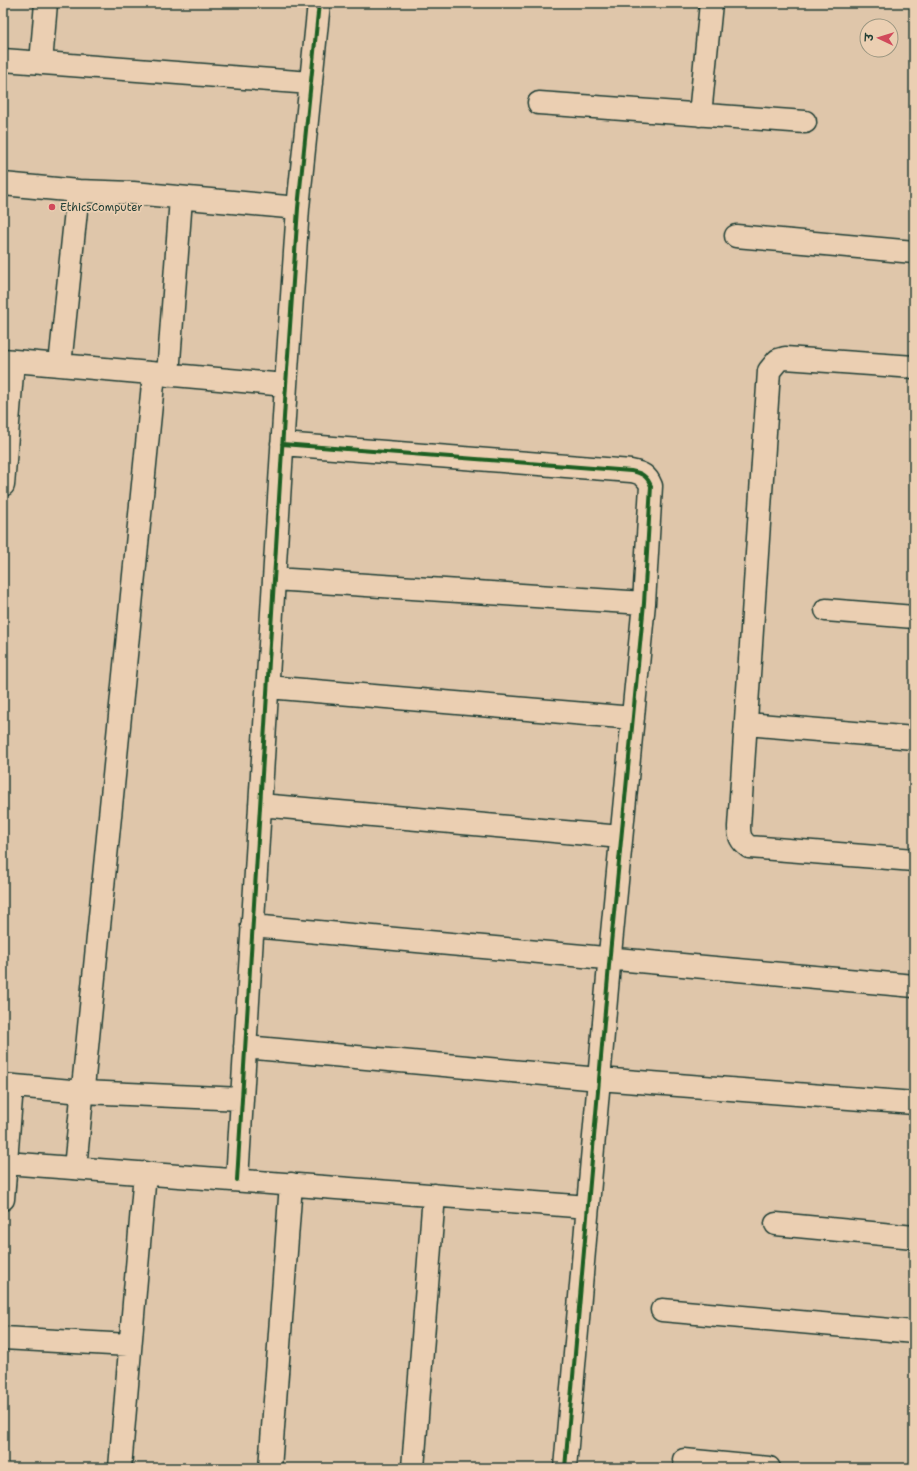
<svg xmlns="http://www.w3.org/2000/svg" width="917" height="1471" font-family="'Shantell Sans','Playpen Sans Deva',sans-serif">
  <rect width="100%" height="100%" fill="#dfc6aa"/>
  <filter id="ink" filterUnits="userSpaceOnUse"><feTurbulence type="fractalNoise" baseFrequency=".025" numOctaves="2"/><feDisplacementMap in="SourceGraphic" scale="8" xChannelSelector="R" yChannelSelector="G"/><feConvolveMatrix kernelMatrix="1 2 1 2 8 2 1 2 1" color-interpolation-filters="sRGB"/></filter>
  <g filter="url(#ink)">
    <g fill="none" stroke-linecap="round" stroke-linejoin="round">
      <defs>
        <path id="street" d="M3 60 311 83
          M41 63 46 3
          M539 103 805 122
          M700 115 711 3
          M3 184 78 191 133 193 298 208
          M736 236 914 252
          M3 360 286 385
          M60 365 78 191
          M914 367 785 358 778 360 769 371 739 827C739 837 741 841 749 847L914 860
          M168 375 181 198
          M282 444 631 471C642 473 647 476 651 486L644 603 610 954 565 1468
          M3 485 13 361
          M274 579 644 603
          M826 610 914 617
          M268 687 633 718
          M747 724 914 738
          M260 805 621 837
          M252 926 914 986
          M245 1047 599 1079 914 1103
          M3 1085 83 1092 242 1099
          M6 1163 588 1207
          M75 1168 154 374
          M237 1180 286 385 298 208 319 3
          M3 1199 12 1086
          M776 1224 914 1237
          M662 1310 914 1332
          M3 1338 129 1345
          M684 1460 769 1468
          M120 1468 145 1173
          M270 1468 291 1184
          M413 1468 434 1195"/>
      </defs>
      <use href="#street" stroke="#1f3d34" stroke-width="25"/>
      <use href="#street" stroke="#ebcfb2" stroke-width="22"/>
      <defs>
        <path id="cycleway" d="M282 444 631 471C642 473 647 476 651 486L644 603 610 954 565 1468
          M237 1180 286 385 298 208 319 3"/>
      </defs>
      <use href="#cycleway" stroke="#ebcfb2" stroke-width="6"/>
      <use href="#cycleway" stroke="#1b5e20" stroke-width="4"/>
    </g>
  </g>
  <circle fill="#d1495b" stroke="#ebcfb2" stroke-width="1.5" cx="52" cy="207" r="4"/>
  <g text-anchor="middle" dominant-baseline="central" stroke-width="3.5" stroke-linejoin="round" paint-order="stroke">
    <g font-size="11" fill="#1f3d34" stroke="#ebcfb2" text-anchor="start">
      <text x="60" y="207">EthicsComputer</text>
    </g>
  </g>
  <rect width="917" height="1471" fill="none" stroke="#ebcfb2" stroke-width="16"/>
  <rect x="8" y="8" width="901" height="1455" fill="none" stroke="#1f3d34" stroke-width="1.5" filter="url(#ink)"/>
  <g transform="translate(879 38) rotate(274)"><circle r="19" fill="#ebcfb2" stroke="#999580"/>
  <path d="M0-3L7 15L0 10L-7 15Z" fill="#d1495b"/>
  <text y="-6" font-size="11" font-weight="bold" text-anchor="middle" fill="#1f3d34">उ</text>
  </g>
</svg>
